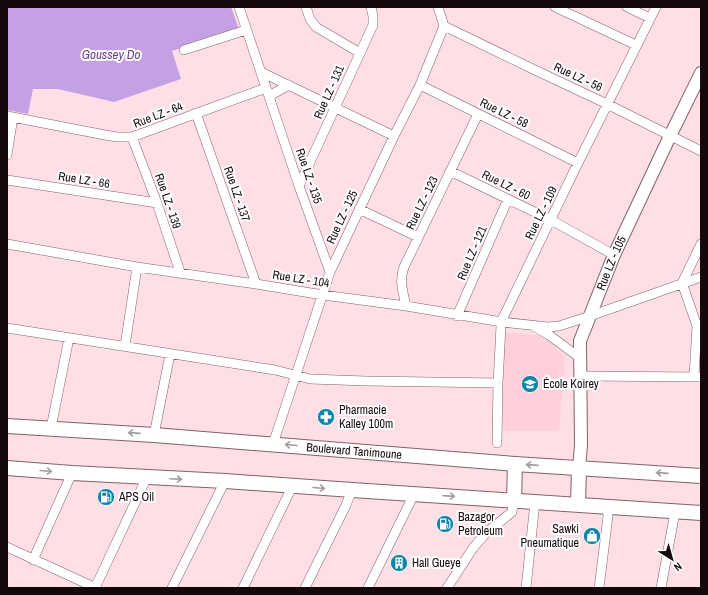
<svg xmlns="http://www.w3.org/2000/svg" width="708" height="595" font-family="'Archivo Narrow',sans-serif">
  <rect width="100%" height="100%" fill="#ffdfe6"/>
  <path fill="#ffcfda" d="M503 332 545 336 557 344 554 347 565 356 559 431H503Z"/>
  <path fill="#c4a1e4" d="M7 7H231L239 29 172 51 181 79 114 102 58 89H33L28 114 7 110Z"/>
  <g fill="none" stroke-linecap="round" stroke-linejoin="round">
    <defs>
      <path id="street" d="M239 7 299 186 330 272
        M306 7 310 19 316 27 360 53
        M555 7 636 45
        M627 7 650 18
        M444 26 535 70 607 104 701 151
        M184 50 246 30
        M261 72 394 136
        M420 85 578 163
        M269 96 289 85
        M196 113 256 284
        M7 116 105 135 118 137H132L266 88
        M132 137 157 203 180 272
        M7 155 13 117
        M450 171 551 220 614 255
        M7 180 157 203
        M299 186 373 25V16L371 7
        M359 209 418 237
        M7 244 137 267 256 284 323 295 406 306 502 322 548 327 559 326 590 316 701 277
        M682 283 697 326 694 376
        M682 283 701 244
        M406 306C403 292 399 281 404 267L478 114
        M457 316 508 199
        M535 327 549 335 580 358
        M7 328 275 370 310 379 366 381 498 383
        M125 346 137 267
        M580 376 701 377
        M51 428 69 338
        M154 435 170 354
        M497 443 498 383 501 326 503 318 578 163 656 7
        M273 444 330 272 394 136 420 85 444 26 438 7
        M7 547 96 588
        M33 560 72 473
        M95 588 147 477
        M172 588 225 481
        M243 588 293 485
        M305 588 346 505 352 490
        M368 588 414 494
        M447 588 473 548 486 533 512 512 514 500
        M526 588 535 502
        M599 588 608 516 607 506
        M661 588 675 512"/>
      <g id="secondary">
        <path id="s1" d="M579 468 581 445 580 341 614 255 670 136 701 73"/>
      </g>
      <g id="primary">
        <path id="s2" d="M7 426 154 435 515 464 701 476"/>
        <path d="M7 468 72 473 225 481 352 490 701 513"/>
        <path d="M514 500 515 464"/>
        <path d="M578 504 579 468"/>
      </g>
    </defs>
    <use href="#street" stroke="#826068" stroke-width="10"/>
    <use href="#secondary" stroke="#826068" stroke-width="14"/>
    <use href="#primary" stroke="#826068" stroke-width="16"/>
    <use href="#street" stroke="#fff" stroke-width="9"/>
    <use href="#secondary" stroke="#fff" stroke-width="12"/>
    <use href="#primary" stroke="#fff" stroke-width="14"/>
  </g>
  <defs><path id="oneway-shaft" d="M-6 0H5M1.5-3L5.5 0L1.5 3" fill="none" stroke-width="1.6" stroke-linecap="round" stroke-linejoin="round"/></defs>
  <g stroke="#a19c9d">
    <use href="#oneway-shaft" transform="translate(134 433) rotate(-176)"/>
    <use href="#oneway-shaft" transform="translate(291 445) rotate(-175)"/>
    <use href="#oneway-shaft" transform="translate(532 465) rotate(-176)"/>
    <use href="#oneway-shaft" transform="translate(46 471) rotate(5)"/>
    <use href="#oneway-shaft" transform="translate(662 473) rotate(-176)"/>
    <use href="#oneway-shaft" transform="translate(176 479) rotate(2)"/>
    <use href="#oneway-shaft" transform="translate(319 488) rotate(5)"/>
    <use href="#oneway-shaft" transform="translate(449 496) rotate(4)"/>
  </g>
  <defs>
    <symbol id="school-disc" viewBox="-11 -11 22 22"><circle r="9.5" fill="#0e85aa" stroke="#fff"/><path d="M0-5L7-2L0 1L-7-2ZM-4 1L0 2.5L4 1V4Q0 6-4 4Z" fill="#fff"/></symbol>
    <symbol id="pharmacy-disc" viewBox="-11 -11 22 22"><circle r="9.5" fill="#0e85aa" stroke="#fff"/><path d="M-2-6h4v4h4v4h-4v4h-4v-4h-4v-4h4Z" fill="#fff"/></symbol>
    <symbol id="fuel-disc" viewBox="-11 -11 22 22"><circle r="9.5" fill="#0e85aa" stroke="#fff"/><path d="M-5.5-6h7V0h2V4h1.3V-2.5L3-4.5l.8-.8L6-3V5H2.5V1h-1V6h-7ZM-4.2-4.7v3.2H.2V-4.7Z" fill="#fff"/></symbol>
    <symbol id="shop-disc" viewBox="-11 -11 22 22"><circle r="9.5" fill="#0e85aa" stroke="#fff"/><path d="M-5-2.5h2.3a2.7 3.5 0 0 1 5.4 0H5L5.5 6h-11ZM-1.5-2.5h3a1.5 2.3 0 0 0-3 0Z" fill="#fff"/></symbol>
    <symbol id="building-disc" viewBox="-11 -11 22 22"><circle r="9.5" fill="#0e85aa" stroke="#fff"/><path d="M-4-6H4V6H1V3H-1V6H-4ZM-2.5-4.3h1.7v1.8h-1.7ZM.8-4.3h1.7v1.8H.8ZM-2.5-1h1.7V.8h-1.7ZM.8-1h1.7V.8H.8Z" fill="#fff"/></symbol>
  </defs>
  <g fill-rule="evenodd">
    <use href="#school-disc" x="520" y="374" width="20" height="20"/>
    <use href="#pharmacy-disc" x="316" y="407" width="20" height="20"/>
    <use href="#fuel-disc" x="96" y="487" width="20" height="20"/>
    <use href="#fuel-disc" x="435" y="514" width="20" height="20"/>
    <use href="#shop-disc" x="582" y="526" width="20" height="20"/>
    <use href="#building-disc" x="389" y="553" width="20" height="20"/>
  </g>
  <g text-anchor="middle" dominant-baseline="central" stroke-width="4" stroke-linejoin="round" paint-order="stroke">
    <g font-size="12" fill="#14080b" stroke="#fff">
      <text transform="translate(578 77) rotate(25)">Rue LZ - 56</text>
      <text transform="translate(329 92) rotate(-66)">Rue LZ - 131</text>
      <text transform="translate(504 113) rotate(26)">Rue LZ - 58</text>
      <text transform="translate(158 115) rotate(-21)">Rue LZ - 64</text>
      <text transform="translate(309 176) rotate(71)">Rue LZ - 135</text>
      <text transform="translate(84 180) rotate(9)">Rue LZ - 66</text>
      <text transform="translate(506 185) rotate(26)">Rue LZ - 60</text>
      <text transform="translate(237 194) rotate(71)">Rue LZ - 137</text>
      <text transform="translate(168 201) rotate(71)">Rue LZ - 139</text>
      <text transform="translate(422 203) rotate(-64)">Rue LZ - 123</text>
      <text transform="translate(541 213) rotate(-64)">Rue LZ - 109</text>
      <text transform="translate(342 217) rotate(-65)">Rue LZ - 125</text>
      <text transform="translate(472 253) rotate(-67)">Rue LZ - 121</text>
      <text stroke="none"><textPath href="#s1" startOffset="211">Rue LZ - 105</textPath></text>
      <text transform="translate(301 279) rotate(9)">Rue LZ - 104</text>
      <text stroke="none"><textPath href="#s2" startOffset="348">Boulevard Tanimoune</textPath></text>
    </g>
    <g font-size="12" fill="#14080b" stroke="#fff" text-anchor="start">
      <text x="543" y="384">École Koirey</text>
      <text x="339" y="410">Pharmacie<tspan x="339" dy="14">Kalley 100m</tspan></text>
      <text x="119" y="497">APS Oil</text>
      <text x="458" y="517">Bazagor<tspan x="458" dy="14">Petroleum</tspan></text>
      <text x="579" y="529" text-anchor="end">Sawki<tspan x="579" dy="14">Pneumatique</tspan></text>
      <text x="412" y="563">Hall Gueye</text>
    </g>
    <g font-size="13" font-style="italic" fill="#6b3d8d" stroke="#fff">
      <text x="111" y="54">Goussey Do</text>
    </g>
  </g>
  <rect width="708" height="595" fill="none" stroke="#14080b" stroke-width="16"/>
  <g transform="translate(672 559) rotate(143)" stroke="#ffffff" stroke-width="3" paint-order="stroke">
  <path d="M0-3L7 15L0 10L-7 15Z" fill="#14080b"/>
  <text y="-6" font-size="11" font-weight="bold" text-anchor="middle" fill="#14080b">N</text>
  </g>
</svg>
